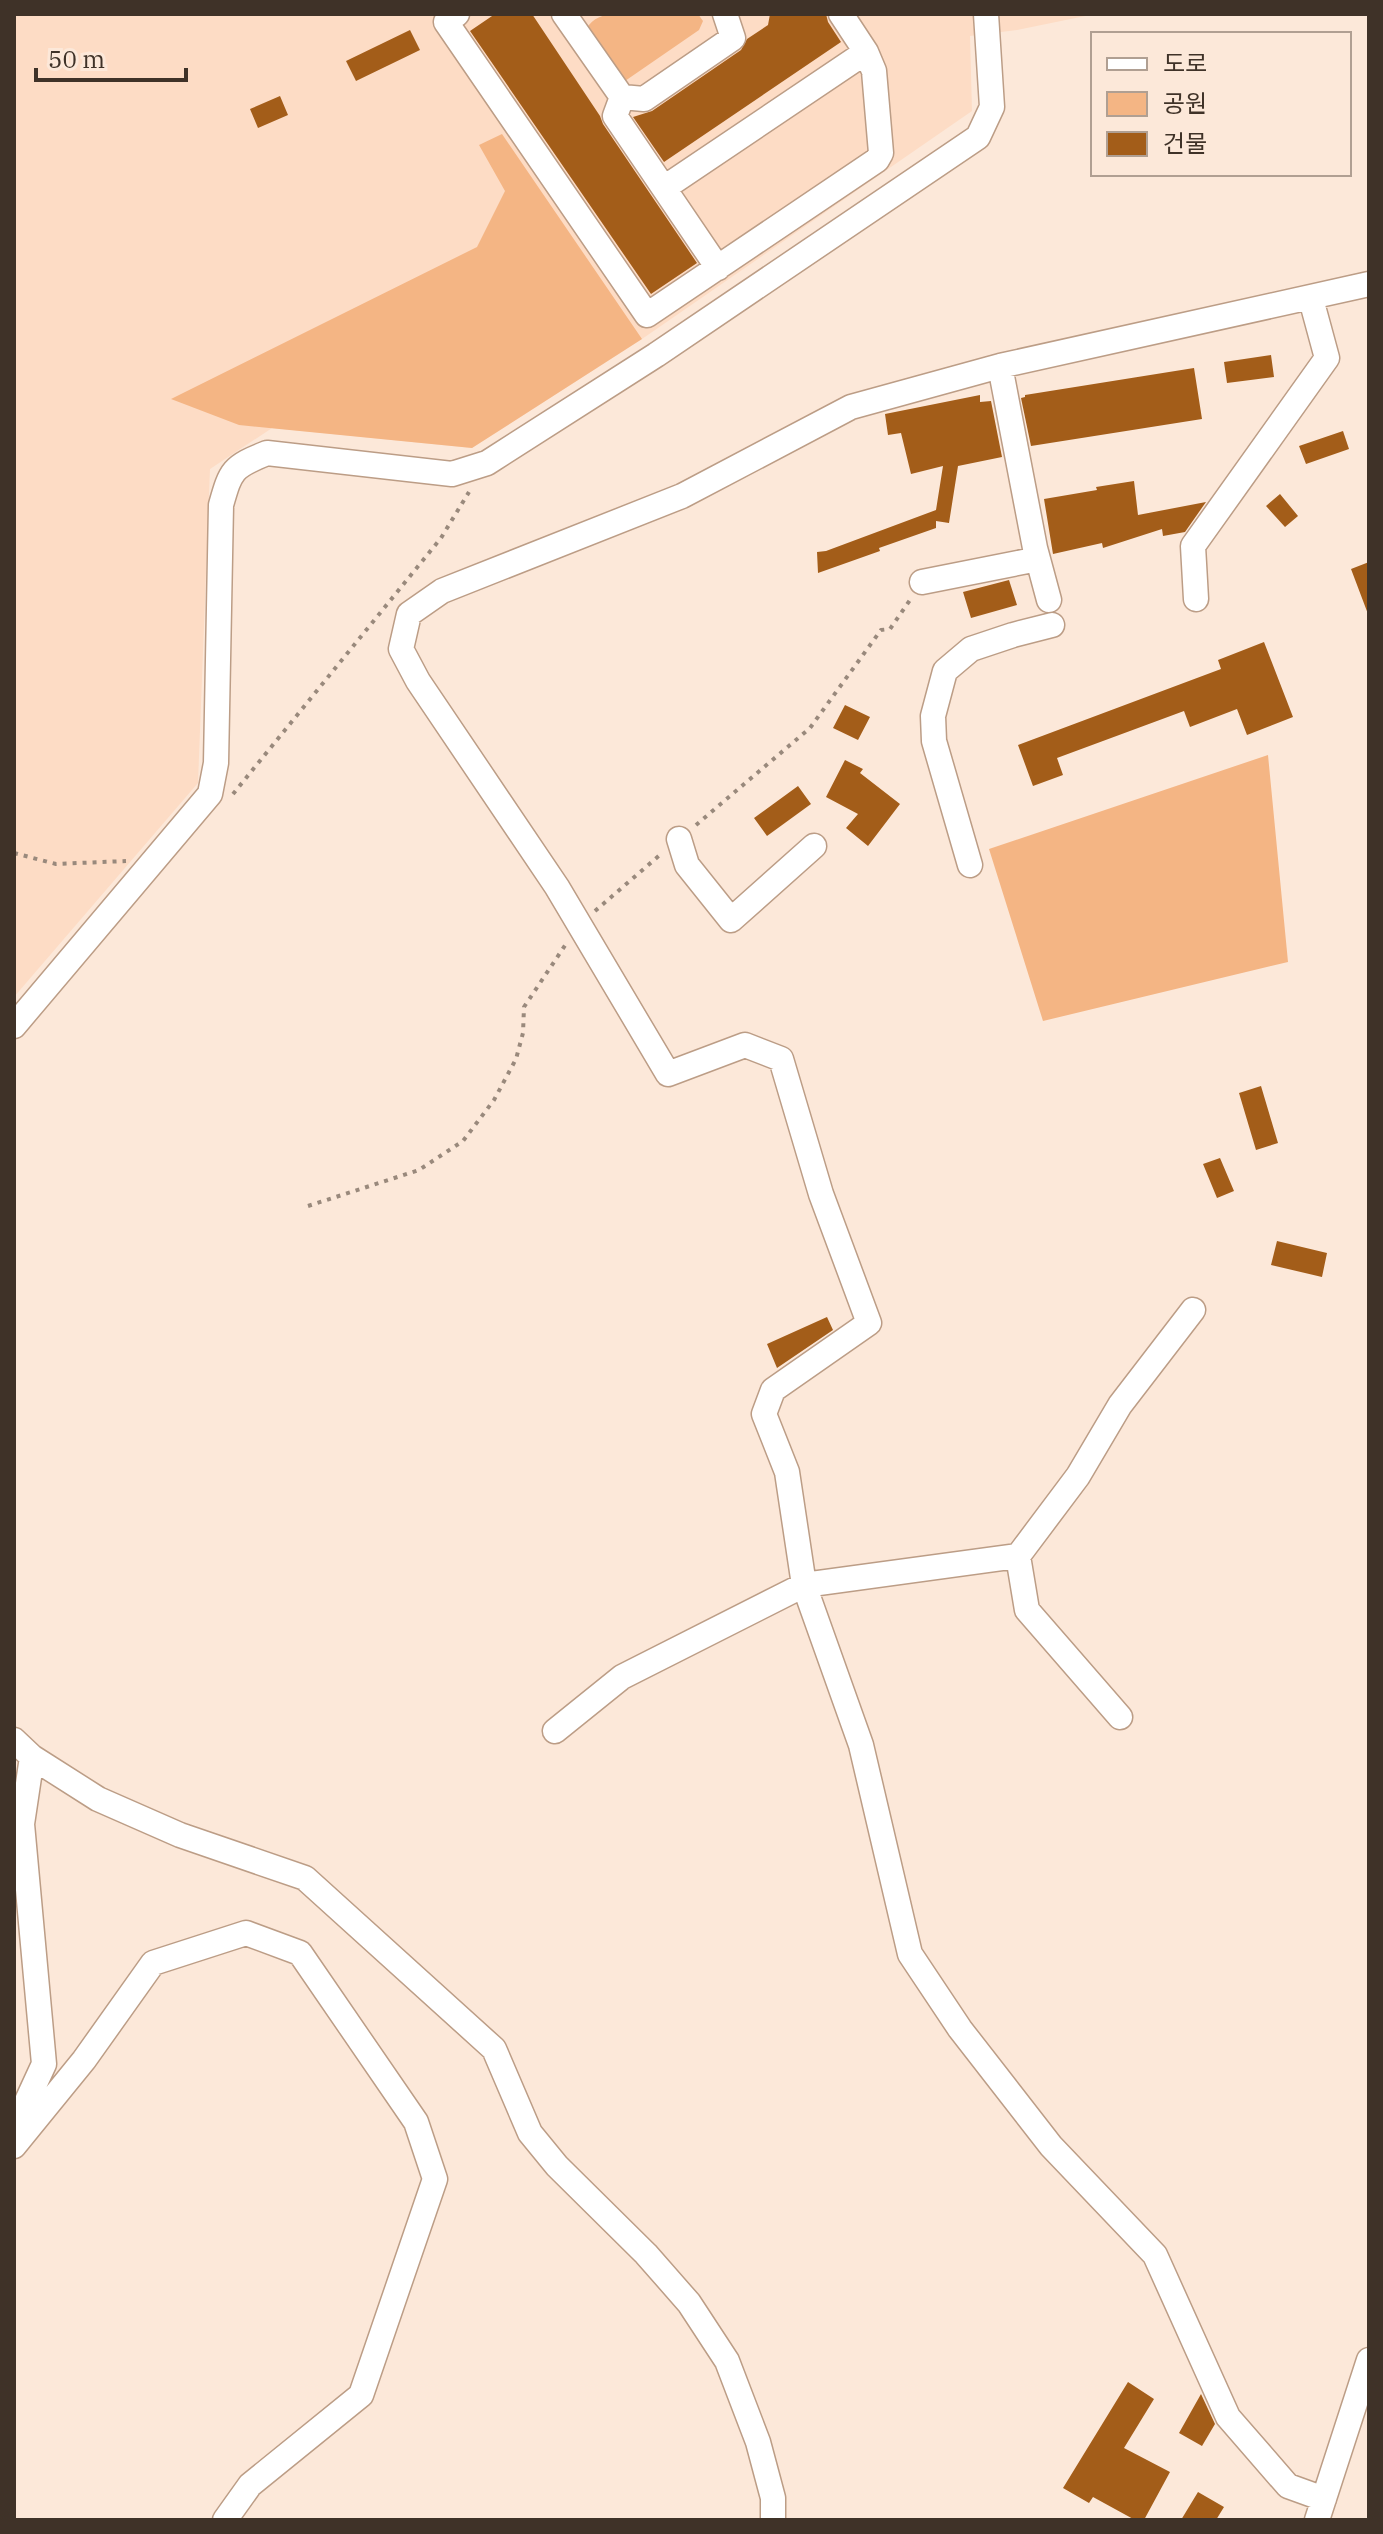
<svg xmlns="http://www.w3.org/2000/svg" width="1383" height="2534" font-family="'IBM Plex Serif','Noto Sans KR',serif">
  <rect width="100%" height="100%" fill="#fce8d9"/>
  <path fill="#fddcc5" d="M14 14H1095L1017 30 970 36 972 111 642 339 472 448 272 428 210 469 198 783 14 997Z"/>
  <path fill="#f4b584" d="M616 14H698L703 21 699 30 625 81 586 29C594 17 602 15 616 14Z
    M502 134 642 339 472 448 239 425 171 399 477 247 505 191 479 145Z
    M1268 755 1288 962 1043 1021 989 849Z"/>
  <path fill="#a35d19" d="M495 14H532L600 116 603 124 697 263 651 294 470 31Z
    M770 14H826L828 22 841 42 664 162 633 117 652 111 741 50 747 39 768 25Z
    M410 30 420 50 356 81 346 61Z
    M280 96 288 115 258 128 250 109Z
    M1271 355 1274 377 1227 383 1224 362Z
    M1194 368 1202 419 1031 446 1021 398 1025 397V395Z
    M980 395V402L991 401 1002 457 958 466 949 523 936 521V528L879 548 880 551 818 573 817 552 826 551 936 510 943 466 911 474 901 433 888 435 885 414Z
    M1343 431 1349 449 1306 464 1299 446Z
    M1134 481 1138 515 1206 502 1185 532 1163 536 1162 529 1103 548 1102 543 1053 554 1044 499 1097 490 1096 487Z
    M1280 494 1298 516 1285 527 1266 506Z
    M1369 562V613L1368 614 1351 569Z
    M1009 580 1017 605 971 618 963 592Z
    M1264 642 1293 717 1247 735 1237 709 1190 727 1184 711 1057 758 1063 775 1033 786 1018 745 1221 669 1218 660Z
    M845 705 870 717 858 740 833 728Z
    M845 760 863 769 860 773 900 804 868 846 846 828 858 814 826 797Z
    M798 786 811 804 767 836 754 818Z
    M1261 1086 1278 1143 1256 1150 1239 1093Z
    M1220 1158 1234 1191 1217 1198 1203 1164Z
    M1277 1241 1327 1253 1322 1277 1271 1265Z
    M827 1317 833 1330 777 1368 767 1344Z
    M1128 2382 1154 2399 1124 2448 1170 2472 1144 2520H1135L1093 2497 1089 2503 1063 2488Z
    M1201 2394 1215 2424 1202 2446 1179 2433Z
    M1198 2492 1224 2507 1216 2520H1181Z"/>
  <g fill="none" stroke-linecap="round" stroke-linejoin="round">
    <defs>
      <path id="minor" d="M457 14 446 22 647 315 877 160 881 153 874 71 866 52 841 14
        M564 14 622 97 644 99 733 38 725 14
        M622 97 615 116 718 268
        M664 188 866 52
        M1000 366 1035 548 1049 600
        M922 582 1038 559
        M1196 599 1193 546 1327 358 1311 299
        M679 839 687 865 731 920 814 846
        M970 865 934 741 933 716 945 671 971 649 1013 635 1052 625
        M14 1026 210 794 216 763 221 505C231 470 232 467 267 453L452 474 487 463 656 355 978 137 992 107 986 14
        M1018 1556 1027 1610 1120 1717
        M555 1731 622 1677 804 1585 1018 1556 1078 1476 1120 1405 1193 1310
        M14 1740 32 1757 98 1799 180 1835 305 1878 494 2049 530 2133 557 2166 646 2254 689 2303 727 2361 758 2442 773 2498V2520
        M14 2129 44 2064 22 1824 32 1757
        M14 2146 84 2060 153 1963 246 1933 300 1953 416 2122 435 2179 361 2395 250 2485 225 2520
        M1324 2499 1288 2486 1228 2417 1155 2255 1051 2146 960 2029 910 1954 861 1745 804 1585 787 1472 764 1414 773 1390 869 1323 821 1194 781 1059 745 1045 668 1074 557 887 418 681 401 649 409 614 442 591 682 496 851 407 1000 366 1369 284
        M1317 2520 1369 2360"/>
    </defs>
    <use href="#minor" stroke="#bc9d86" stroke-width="27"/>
    <path stroke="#99897c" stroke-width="4" stroke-dasharray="4 6" stroke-linecap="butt" d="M233 794 441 538 469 492
      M696 825 810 728 881 630 890 629 912 597
      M14 853 56 864 126 861
      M595 911 661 854
      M308 1206 419 1170 463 1141 494 1100 516 1059 523 1033 524 1007 566 944"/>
    <use href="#minor" stroke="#fff" stroke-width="24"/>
  </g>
  <rect width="1383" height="2534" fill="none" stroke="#3f3228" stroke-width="32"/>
  <rect x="1091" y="32" width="260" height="144" fill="#fce8d9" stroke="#b09f92" stroke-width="2"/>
  <rect x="1107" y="58" width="40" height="12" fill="#ffffff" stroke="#b09f92" stroke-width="2"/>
  <text x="1163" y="72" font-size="24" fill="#3f3228">도로</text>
  <rect x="1107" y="92" width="40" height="24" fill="#f4b584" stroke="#b09f92" stroke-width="2"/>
  <text x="1163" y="112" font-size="24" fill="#3f3228">공원</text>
  <rect x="1107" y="132" width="40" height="24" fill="#a35d19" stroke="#b09f92" stroke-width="2"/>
  <text x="1163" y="152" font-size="24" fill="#3f3228">건물</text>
  <path d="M36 68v12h150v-12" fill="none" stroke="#3f3228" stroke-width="4"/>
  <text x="48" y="68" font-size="24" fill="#3f3228" stroke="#fce8d9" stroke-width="6" paint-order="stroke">50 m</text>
</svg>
